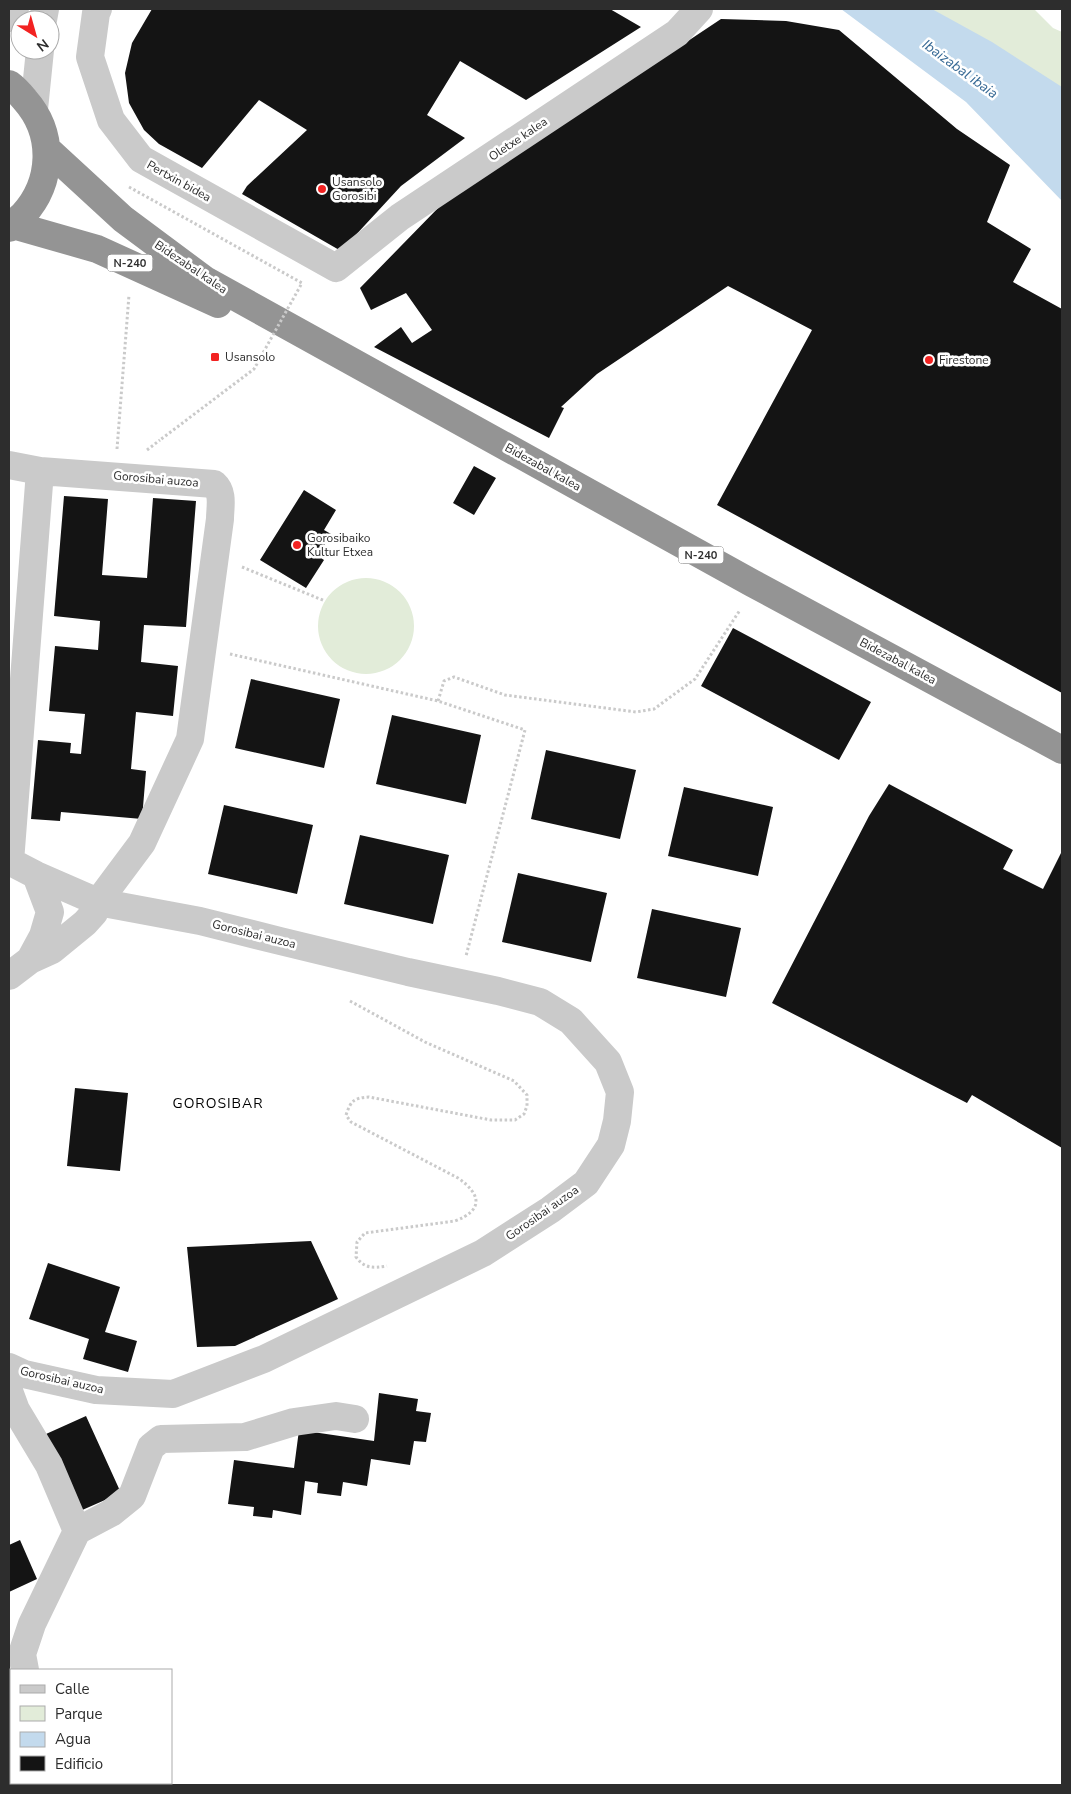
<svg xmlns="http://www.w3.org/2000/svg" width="1071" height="1794" font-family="'Nunito Sans',sans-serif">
  <rect width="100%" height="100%" fill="#fff"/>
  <path fill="#e2ecd9" d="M926 9H1034L1053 28 1062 32V115Z
    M318 626a48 48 0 1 1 96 0a48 48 0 1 1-96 0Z"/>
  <path fill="#c3daed" d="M841 9H932L992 42 1062 87V201L966 102Z"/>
  <path fill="#141414" d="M152 9H610L641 27 526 100 460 61 427 115 465 138 401 186 341 251 242 194 247 186 307 130 259 100 202 168 159 144 144 130 129 103 125 73 132 43Z
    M721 19 786 21 839 30 957 129 1010 165 987 222 1031 249 1013 282 1062 309V693L717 505 812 330 728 286 597 374 561 407 564 408 549 438 374 347 401 327 412 343 432 330 406 293 371 310 360 288 440 206Z
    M474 466 496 478 474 515 453 503Z
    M304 490 336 510 324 530 331 534 318 556 324 560 306 588 260 560Z
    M64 496 108 499 102 575 147 578 153 498 196 501 186 627 144 625 141 662 178 666 173 716 136 712 131 769 146 771 142 819 61 812 60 821 31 819 38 740 71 743 70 753 81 754 85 714 49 711 55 646 98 650 100 621 54 616Z
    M733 628 871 702 839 760 701 686Z
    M251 679 340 699 324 768 235 748Z
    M392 715 481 735 466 804 376 784Z
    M546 750 636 770 620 839 531 819Z
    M889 784 1013 850 1003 869 1043 889 1062 851V1148L972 1095 967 1103 772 1003 869 816Z
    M684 787 773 807 758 876 668 856Z
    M224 805 313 825 297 894 208 874Z
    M360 835 449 855 433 924 344 904Z
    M518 873 607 893 591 962 502 942Z
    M652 909 741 928 726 997 637 978Z
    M75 1088 128 1093 120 1171 67 1166Z
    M311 1241 338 1299 235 1346 197 1347 187 1247Z
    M48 1263 120 1287 105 1332 137 1341 128 1372 83 1359 89 1339 29 1319Z
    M379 1393 418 1399 416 1411 431 1413 426 1442 414 1441 410 1465 371 1459 367 1486 343 1482 341 1496 317 1493 318 1483 305 1481 301 1515 273 1510 272 1518 253 1516 254 1507 228 1504 234 1460 294 1468 299 1430 374 1441Z
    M86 1416 121 1493 80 1511 46 1434Z
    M20 1540 37 1579 9 1592V1545Z
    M9 1674 11 1680V1715L10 1716 11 1729 9 1731Z"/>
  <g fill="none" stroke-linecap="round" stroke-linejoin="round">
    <path stroke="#cacaca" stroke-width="3" stroke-dasharray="2.5 2.5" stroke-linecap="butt" d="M117 449 129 295
      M147 450 160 440
      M242 567 325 601
      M230 654 438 701 525 730 466 956
      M438 701 444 681 454 677 505 695 636 712 654 709 695 679 740 610
      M350 1001 425 1042 514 1081 527 1095V1106L524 1114 515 1120H491L369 1097C353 1098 351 1101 346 1115L351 1122 458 1178C481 1194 484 1210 455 1221L365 1233 357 1242 356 1257C365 1269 373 1268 387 1266"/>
    <path stroke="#cacaca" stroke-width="28" d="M98 9 96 13 90 57 111 120 141 159 336 268 400 217 677 33 699 9
      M9 18 15 9
      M43 20 45 9
      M34 109 40 50
      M9 465 40 471 214 484C224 493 220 507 220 519L190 739 142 843 98 902 94 913 85 923 52 950 30 960 9 976
      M9 861 36 875 98 902 200 921 280 941 408 972 498 991 540 1002 571 1021 608 1062 620 1092 617 1121 611 1145 586 1183 550 1210 483 1253 264 1359 173 1394 96 1390 24 1374 9 1367
      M10 862 40 471
      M30 960 43 936 50 912 36 875
      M9 1391 16 1410 49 1465 77 1531
      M25 1670 22 1654 32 1624 77 1531 111 1513 132 1496 151 1447 161 1439 245 1437 294 1422 336 1416 355 1419
      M49 1783 50 1785"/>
    <path stroke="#949494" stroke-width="28" d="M9 84C16 89 20 94 25 100 55 134 53 182 23 215 18 219 14 224 9 228
      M48 150 123 219 205 280 752 583 1062 750
      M13 225 97 249 218 304"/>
    <path stroke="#cacaca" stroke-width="3" stroke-dasharray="2.5 2.5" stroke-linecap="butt" d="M129 187 302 283 254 369 160 440"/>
  </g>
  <g fill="#f22221" stroke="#fff" stroke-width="2">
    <circle cx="322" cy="189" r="5"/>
    <rect x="210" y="352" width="10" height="10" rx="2.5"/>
    <circle cx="929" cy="360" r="5"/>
    <circle cx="297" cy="545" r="5"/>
  </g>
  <g text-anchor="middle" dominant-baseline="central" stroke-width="5" stroke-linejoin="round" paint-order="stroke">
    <g fill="#fff" stroke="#6c6c6c" stroke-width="1">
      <rect x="107.5" y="254.5" width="45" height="17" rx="4"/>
      <rect x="678.5" y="546.5" width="45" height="17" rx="4"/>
    </g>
    <g font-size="11" font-weight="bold" fill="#2d2d2d">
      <text x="130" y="263">N-240</text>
      <text x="701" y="555">N-240</text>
    </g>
    <g font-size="12" fill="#2d2d2d" stroke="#fff">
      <text transform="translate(518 139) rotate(-34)">Oletxe kalea</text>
      <text transform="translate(179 181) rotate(29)">Pertxin bidea</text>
      <text transform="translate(191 267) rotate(34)">Bidezabal kalea</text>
      <text transform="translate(543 467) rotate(29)">Bidezabal kalea</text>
      <text transform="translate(156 479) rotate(5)">Gorosibai auzoa</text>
      <text transform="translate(898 661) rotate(28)">Bidezabal kalea</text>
      <text transform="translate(254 934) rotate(14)">Gorosibai auzoa</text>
      <text transform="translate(542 1213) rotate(-35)">Gorosibai auzoa</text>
      <text transform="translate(62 1380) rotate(13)">Gorosibai auzoa</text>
    </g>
    <g font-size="12" fill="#2d2d2d" stroke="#fff" text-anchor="start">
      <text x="332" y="182">Usansolo<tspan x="332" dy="14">Gorosibi</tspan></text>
      <text x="225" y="357">Usansolo</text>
      <text x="939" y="360">Firestone</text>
      <text x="307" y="538">Gorosibaiko<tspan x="307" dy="14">Kultur Etxea</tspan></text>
    </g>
    <g font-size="14" font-style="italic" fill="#356894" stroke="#fff">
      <text transform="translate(960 69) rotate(36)">Ibaizabal ibaia</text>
    </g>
    <g font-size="14" letter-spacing="1" fill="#000" stroke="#fff">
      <text x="218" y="1103">GOROSIBAR</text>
    </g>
  </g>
  <rect width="1071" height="1794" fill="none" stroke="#2d2d2d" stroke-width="20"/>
  <rect x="10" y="1669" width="162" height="115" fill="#ffffff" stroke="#ababab"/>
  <rect x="20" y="1685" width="25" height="8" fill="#cacaca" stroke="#ababab"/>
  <text x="55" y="1694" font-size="15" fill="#2d2d2d">Calle</text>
  <rect x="20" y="1706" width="25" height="15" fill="#e2ecd9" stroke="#ababab"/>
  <text x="55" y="1719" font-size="15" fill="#2d2d2d">Parque</text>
  <rect x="20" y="1732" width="25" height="15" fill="#c3daed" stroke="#ababab"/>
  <text x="55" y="1744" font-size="15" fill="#2d2d2d">Agua</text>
  <rect x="20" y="1756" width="25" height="15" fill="#141414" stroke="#ababab"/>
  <text x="55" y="1769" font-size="15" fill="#2d2d2d">Edificio</text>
  <g transform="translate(35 35) rotate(143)"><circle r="24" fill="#ffffff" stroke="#ababab"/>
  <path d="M0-4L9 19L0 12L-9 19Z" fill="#f22221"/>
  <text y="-8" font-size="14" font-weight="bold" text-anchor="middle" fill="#2d2d2d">N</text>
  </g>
</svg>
